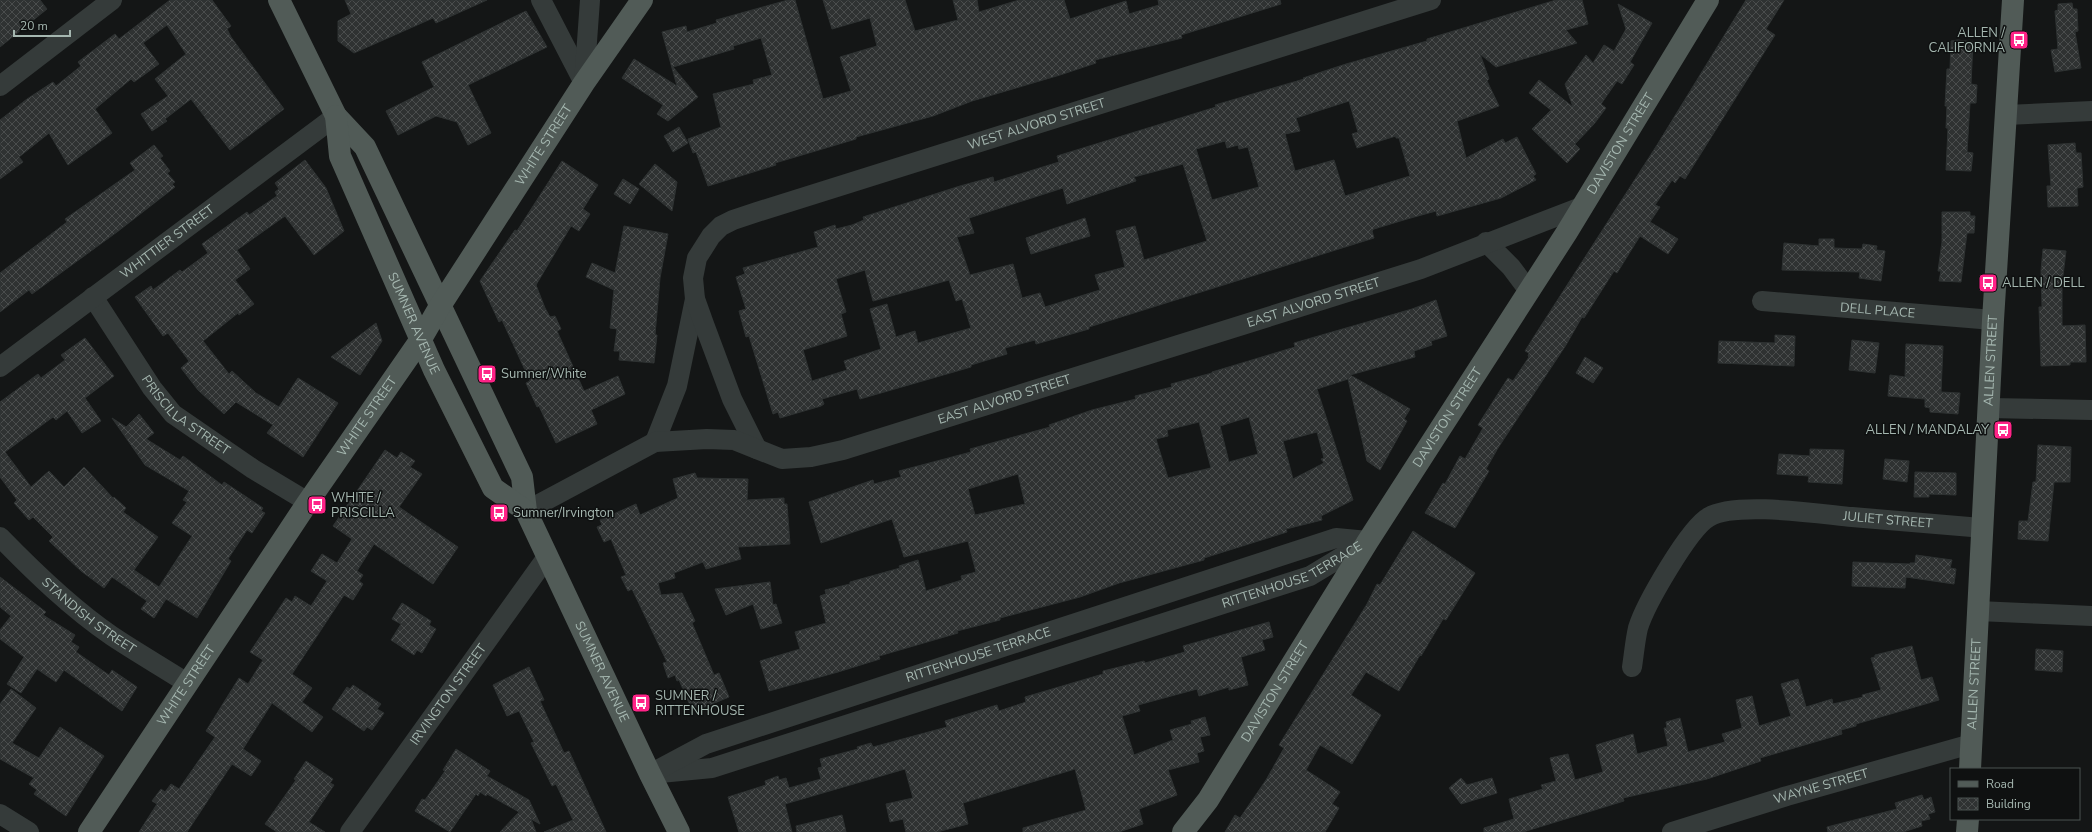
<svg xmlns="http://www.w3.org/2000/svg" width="2092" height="832" font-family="'Nunito Sans',sans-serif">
  <defs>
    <pattern id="building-cross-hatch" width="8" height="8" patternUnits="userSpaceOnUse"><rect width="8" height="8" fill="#2f3232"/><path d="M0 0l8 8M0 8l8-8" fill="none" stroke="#4a4d4d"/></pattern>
  </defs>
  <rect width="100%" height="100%" fill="#141616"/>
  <path fill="url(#building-cross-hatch)" stroke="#2e3232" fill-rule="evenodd" d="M0 0H40L47 9 0 47Z
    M170 0H212L231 26 227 29 231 37 284 109 230 150 191 99 165 119 167 121 152 131 141 114 168 96 155 79 186 54 167 25 143 43 159 64 134 82 131 79 95 109 112 133 68 165 49 133 19 157 23 162 0 179V120L27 99 53 82 56 86 81 66 78 62 115 34 119 39Z
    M345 0H487L436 23 433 18 354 53 338 41V21L351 14Z
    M788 0H795L823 99 851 91 840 57 877 46 870 18 832 29 823 0H905L915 31 958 20 953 0H977L979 12 1019 0H1064L1070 19 1126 1 1129 14 1159 5 1158 0H1280L1281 4 1181 35 1182 38 1095 60 1096 63 1060 75 972 101 933 116 856 137V139L775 163 776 165 708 186 696 152 693 153 688 139 721 127 713 94 754 84 753 80 772 75 761 38 733 46 734 49 673 67 698 97 668 121 657 114 663 105 622 78 634 59 677 86 662 32 686 26 687 32 717 23 716 20Z
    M1556 0H1582L1588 24 1566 30 1577 43 1496 67 1480 54 1489 79 1487 81 1499 106 1457 121 1466 158 1503 139 1505 143 1517 137 1536 174 1533 176 1536 180 1501 198 1437 216 1436 211 1407 219 1374 229 1372 231 1374 238 1089 327V329L1036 344 1035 340 1005 348 1007 354 971 365V367L860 399 857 389 822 399 824 404 821 406 780 418 778 412 773 414 749 336 746 337 739 311 746 309 736 277 745 274 743 268 818 247 814 232 835 225 836 229 852 225 864 220 863 217 960 186 993 177 994 182 1059 162 1057 156 1216 107 1215 105 1304 79 1303 78 1346 64 1427 41V39ZM1349 101 1358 132 1352 134 1357 148 1396 136V138H1399L1410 176 1345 196 1334 160 1295 171 1285 134 1300 131 1296 118ZM1225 141 1227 148 1238 145 1239 149 1248 147 1259 187 1212 200 1196 149ZM1183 164 1207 241 1144 260 1135 226 1116 231 1125 267 1095 275 1100 290 1045 307 1040 293 1022 298 1013 264 970 275 957 237 974 233 969 218 1063 188 1067 204 1136 181 1134 177ZM865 270 873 301 949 280 956 301 962 299 971 328 918 343 915 331 896 337 887 304 870 309 881 349 844 361 847 370 812 381 803 350 847 336 841 314 846 312 836 279Z
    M1746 0H1784L1766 29 1775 35 1685 179 1680 176 1675 183 1672 180 1655 205 1660 207 1650 222 1678 239 1668 254 1640 236 1617 273 1614 271 1584 318 1582 317 1566 345 1498 448 1486 469 1489 471 1455 528 1425 513 1443 483 1445 484 1460 456 1465 459 1483 428 1478 425 1508 378 1513 381 1529 357 1528 356 1529 353 1525 351 1535 335 1657 145Z
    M2072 3 2073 9H2077L2078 31 2075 32 2081 68 2055 72 2051 50 2058 49 2055 11 2058 10V4Z
    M1618 4 1652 23 1630 62 1634 65 1622 84 1617 81 1601 104 1606 108 1594 124 1575 144 1580 149 1567 163 1532 129 1551 110 1529 93 1539 80 1573 107 1565 84 1586 55 1593 63 1604 45 1614 51 1626 29Z
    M526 11 547 47 468 85 491 133 468 145 457 122 436 116 398 135 386 111 434 87 422 62Z
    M1958 40 1973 42 1971 84 1977 85 1976 103H1970L1967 152 1973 153 1971 171 1946 170 1948 128H1946L1947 106H1945L1947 69H1950L1951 41Z
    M679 127 688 143 673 152 664 136Z
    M2075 143 2076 153H2081L2083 187 2077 188 2078 206 2048 207 2047 186H2051L2048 145Z
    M154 145 163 156 160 158 170 171 167 173 175 182 172 184 175 187 117 232 32 294 29 290 0 312V273L67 222 65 219 135 170 130 163Z
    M305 160 326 188 344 231 314 255 285 216 237 250 250 269 235 280 254 304 239 315 238 313 203 341 229 374 232 371 256 393 279 407 298 378 338 403 303 457 267 433 273 425 236 402 224 414 198 390 181 368 189 361 168 333 163 336 135 297 151 286 153 290 180 270 182 272 208 253 202 244 247 212 249 215 277 196 275 192 279 189 275 183Z
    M562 161 598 185 583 209 590 214 579 231 571 226 536 285 545 308 550 317 555 316 561 329 557 331 584 391 618 376 625 394 591 410 597 424 556 443 539 406 537 407 526 383 530 381 502 320 499 322 480 281 515 230 517 231Z
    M655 164 677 182 672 211 639 184Z
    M623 179 639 189 630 204 614 194Z
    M1942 212H1970V216H1975L1974 233H1967L1961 282 1939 281 1941 271H1938L1942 242Z
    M1085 218 1090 236 1031 254 1026 238Z
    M624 226 668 234 660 278 655 335H657L654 363 619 360 620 351H614L617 329 610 328 614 290 586 277 592 263 615 273Z
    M1819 239H1834V248L1862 249 1863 244 1877 246 1876 250 1885 251 1881 281 1859 278 1860 272 1782 270 1784 243 1819 246Z
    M2043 249 2066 251 2062 284V326L2085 325 2086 362H2070V365L2041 366 2039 307H2042L2041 271Z
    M1436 300 1447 336 1431 341 1432 345 1414 351 1415 357 1350 375 1410 409 1404 419 1407 421 1380 470 1367 461 1348 379 1317 389 1353 500 1321 516 1322 520 1286 529 1287 532 1204 558V560L1119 583 1080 597 1000 618V620L957 631 958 633 879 656 880 659 838 672 769 691 760 661 800 649 795 632 826 623 820 596 826 594 825 590 850 584V582L900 568 899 566 918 560 926 591 962 580 961 576 976 572 968 541 904 557 892 519 821 543 809 502 873 480 874 484 901 477 899 471 971 452 970 449 1050 427 1049 425 1092 410 1136 399 1135 396 1172 387 1171 384 1212 373V372L1295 347 1294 343 1412 309ZM1249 417 1258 454 1229 462 1220 426ZM1199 422 1211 468 1168 478 1156 439 1168 436 1167 430ZM1317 432 1324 458 1321 459 1324 463 1293 479 1283 441ZM1018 474 1025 504 975 515 968 489Z
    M376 323 382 341 360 375 331 357Z
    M1775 335 1795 336 1794 366 1718 363 1719 341 1775 343Z
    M85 338 114 376 85 398 101 421 82 433 67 411 56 420 53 417 5 452 31 487 49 471 64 487 84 467 113 498 114 497 126 508 123 512 158 537 134 570 159 587 192 536 172 523 187 502 183 500 189 491 145 465 112 418 126 427 139 414 154 433 146 439 180 460 183 456 222 485 224 482 263 508 261 511 265 513 252 533 247 530 228 559 231 561 197 618 166 599 154 618 141 609 147 601 112 577 104 588 81 571 49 541 53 537 33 517 29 520 14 503 17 500 0 477V402L38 374 41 378 65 360 61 355Z
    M1852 340 1879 343 1875 373 1849 370Z
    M1906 344 1943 346 1941 392 1960 393 1958 414 1930 412V408L1925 407V399L1888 396 1890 375 1905 377Z
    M1585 357 1603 368 1593 383 1576 373Z
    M2038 445 2071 447 2070 482H2054L2048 541 2018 539 2019 521H2028L2033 482H2036Z
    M1810 449 1844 450 1842 484 1808 482 1809 476 1777 474 1779 454 1810 456Z
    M385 450 397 458 401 452 415 461 410 467 422 474 399 507 458 547 433 584 374 544 357 571 363 575 359 581 363 584 353 600 344 595 292 674 312 688 302 702 323 717 312 732 272 703 243 749 261 761 251 776 232 764 187 832H139L157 804 152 801 161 789 165 792 171 784 179 789 215 737 206 731 239 678 248 684 263 660 250 652 286 598 292 602 295 596 311 606 327 581 311 571 322 554 337 563 352 539 333 526Z
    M1885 459 1909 461 1907 482 1883 479Z
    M1915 472 1956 473V495L1929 494V497H1914Z
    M695 473 697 478 748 479 747 500 784 498V504H787L790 544 738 547 741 559 706 569 703 562 674 573 675 578 658 583 661 595 682 593 695 621 692 623 714 675 719 673 729 697 693 712 679 680 677 681 675 675 668 678 663 663 667 662 632 589 628 591 621 577 626 575 611 539 604 542 597 527 602 525 600 520 636 504 640 515 678 498 673 479Z
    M1413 531 1475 573 1446 620 1443 619 1421 656 1420 655 1399 691 1366 672 1351 695 1381 715 1352 764 1320 745 1306 770 1340 792 1332 804 1339 808 1325 832H1225L1235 815 1240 818 1266 780 1284 748 1279 745 1367 604 1377 584 1380 585Z
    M1916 555 1952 560 1950 568 1956 569 1954 584 1906 577 1905 588 1852 586 1853 562 1910 564V563H1915Z
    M0 577 46 612 43 615 75 635 71 642 79 647 76 652 109 675 112 670 137 687 122 711 64 670 56 682 37 669 21 693 7 684 24 657 0 639V630L11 616 0 607Z
    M770 582 773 605 776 604 782 623 761 629 753 604 726 615 715 589Z
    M402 603 431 621 429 625 436 629 422 653 417 650 414 655 391 640 401 624 392 619Z
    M1269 622 1273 637 1262 640 1265 650 1241 657 1248 685 1229 690V687L1199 696 1197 689 1138 705 1140 711 1122 716 1134 755 1173 740 1170 730 1192 724 1191 721 1205 717 1210 735 1200 737 1204 751 1197 753 1199 762 1168 770 1177 795 1139 809 1143 824 1119 832H1023V828L1086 810 1075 769 963 803 968 824 937 832H906L903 819 890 822 886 804 913 798 905 769 785 804 792 832H739L728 797 766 785 765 781 778 776 779 780 786 778 789 788 821 779 818 768 822 767 820 759 858 749 857 747 871 743 873 747 947 727 945 721 997 705 999 711 1026 702 1025 697 1103 674V671L1144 661 1145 663 1185 652 1183 646Z
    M1912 646 1921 680 1932 677 1939 700 1856 724V726L1841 730 1842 734 1760 758 1761 761 1707 779 1623 798 1624 801 1523 832H1484V828L1514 819 1509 799 1543 789 1541 785 1556 781 1550 758 1568 754 1575 780 1603 772 1596 745 1633 734 1637 754 1668 746 1664 728H1667L1666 722 1680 718 1688 752 1725 742 1722 734 1742 728 1736 700 1752 696 1759 726 1791 716 1781 684 1798 679 1806 707 1832 699 1833 704 1863 697 1862 695 1881 690 1871 658 1875 657V655Z
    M2036 649 2063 651 2062 672 2035 670Z
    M529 667 544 700 540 701 564 753 569 751 606 832H544L573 820 556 784 552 786 531 743 534 742 519 711 507 716 493 685Z
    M353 685 381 704 377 709 384 713 372 730 367 727 364 731 332 709 347 687 350 689Z
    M11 689 36 708 12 743 39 758 60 727 104 756 66 816 34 794 37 790 29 784 34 778 0 759V704Z
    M456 749 490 771 487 776 529 800 540 824 531 819 536 832H500L519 812 487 794 486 796 480 792 478 796 476 794 450 832 415 811 422 799 425 800 445 771 443 770Z
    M306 761 333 779 330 783 334 785 309 822 325 832H277L265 824 296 780 294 779Z
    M1461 778 1467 785 1492 778 1497 793 1461 804 1449 788Z
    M1922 795 1924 800 1931 797 1935 812 1928 814 1930 819 1921 821 1922 826 1903 832H1828L1827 827 1897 809 1895 803Z
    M842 815 846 832H797L796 826Z"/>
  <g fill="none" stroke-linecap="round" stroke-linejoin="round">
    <g stroke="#353b3a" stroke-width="20">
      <path d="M541 0 584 83"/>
      <path d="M584 83 590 0"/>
      <path d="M0 86 112 0"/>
      <path d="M2006 115 2092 111"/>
      <path d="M1486 242 1511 267 1529 291"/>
      <path id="s1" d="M93 297 152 388 173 414 253 469 308 502"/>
      <path id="s2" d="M1762 301 1993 320"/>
      <path id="s3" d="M0 367 336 116"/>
      <path d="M1989 408 2092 410"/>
      <path d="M655 442 677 386 695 299"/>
      <path id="s4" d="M757 449 732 399 704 324 695 299 693 278 697 258 711 236 721 226 733 220 757 212 1431 0"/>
      <path id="s5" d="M526 511 655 442 707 439 734 440 782 459 811 457 843 450 1421 269 1581 207"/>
      <path id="s6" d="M0 537C34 572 71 608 112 636 136 652 162 667 187 683"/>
      <path d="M1978 611 2092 616"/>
      <path id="s7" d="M1632 667C1634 654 1635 641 1638 628 1645 605 1689 528 1709 517 1735 501 1820 514 1852 517 1896 521 1939 524 1982 528"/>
      <path id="s8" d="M660 773 712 768 1310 576 1368 541"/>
      <path id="s9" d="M650 774 706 744 1336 538 1368 541"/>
      <path d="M0 814 29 832"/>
      <path id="s10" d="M350 832 547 557"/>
      <path id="s11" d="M1672 832 1787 796 1971 744"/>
    </g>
    <g stroke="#515b57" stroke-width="22">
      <path id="s12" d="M279 0 336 116 365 147 522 477 526 511 650 774 679 832"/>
      <path id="s13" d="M336 116 340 156 434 370 493 488 526 511"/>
      <path id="s14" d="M1970 769 1993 320 2013 0"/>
      <path id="s15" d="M89 832 308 502 421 339 440 306 584 83 642 0"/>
      <path id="s16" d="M1183 832 1208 800 1368 541 1567 232 1708 0"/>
      <path d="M1967 832 1968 819"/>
    </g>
  </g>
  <defs>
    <symbol id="bus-square" viewBox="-11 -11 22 22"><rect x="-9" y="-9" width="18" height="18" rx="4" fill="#ff2387" stroke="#0f1111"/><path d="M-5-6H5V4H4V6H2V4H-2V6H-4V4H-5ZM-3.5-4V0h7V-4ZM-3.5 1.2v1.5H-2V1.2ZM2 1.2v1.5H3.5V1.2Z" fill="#fff"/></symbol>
  </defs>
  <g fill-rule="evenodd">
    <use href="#bus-square" x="2008" y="29" width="22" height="22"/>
    <use href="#bus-square" x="1977" y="272" width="22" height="22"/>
    <use href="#bus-square" x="476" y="363" width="22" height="22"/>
    <use href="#bus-square" x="1992" y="419" width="22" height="22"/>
    <use href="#bus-square" x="306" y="494" width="22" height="22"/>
    <use href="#bus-square" x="488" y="502" width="22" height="22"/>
    <use href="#bus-square" x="630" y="692" width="22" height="22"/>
  </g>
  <g text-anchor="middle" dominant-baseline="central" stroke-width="3" stroke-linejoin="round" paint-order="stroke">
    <g font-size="13" fill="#a5b7b0" stroke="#0f1111" text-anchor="start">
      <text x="2005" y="33" text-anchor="end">ALLEN /<tspan x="2005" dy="15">CALIFORNIA</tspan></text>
      <text x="2002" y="283">ALLEN / DELL</text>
      <text x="501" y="374">Sumner/White</text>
      <text x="1989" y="430" text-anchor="end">ALLEN / MANDALAY</text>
      <text x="331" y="498">WHITE /<tspan x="331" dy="15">PRISCILLA</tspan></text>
      <text x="513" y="513">Sumner/Irvington</text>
      <text x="655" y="696">SUMNER /<tspan x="655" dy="15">RITTENHOUSE</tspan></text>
    </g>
    <g font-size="13" fill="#a5b7b0" stroke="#0f1111">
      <text stroke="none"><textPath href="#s4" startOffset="576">WEST ALVORD STREET</textPath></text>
      <text stroke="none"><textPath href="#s16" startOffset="816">DAVISTON STREET</textPath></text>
      <text stroke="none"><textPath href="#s15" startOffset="824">WHITE STREET</textPath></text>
      <text stroke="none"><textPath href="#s3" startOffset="209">WHITTIER STREET</textPath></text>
      <text stroke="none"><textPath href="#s5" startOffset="832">EAST ALVORD STREET</textPath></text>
      <text stroke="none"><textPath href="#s2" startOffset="116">DELL PLACE</textPath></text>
      <text stroke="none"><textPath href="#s13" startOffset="223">SUMNER AVENUE</textPath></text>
      <text stroke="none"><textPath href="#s14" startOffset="409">ALLEN STREET</textPath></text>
      <text stroke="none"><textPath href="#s5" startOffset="508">EAST ALVORD STREET</textPath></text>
      <text stroke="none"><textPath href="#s1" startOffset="152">PRISCILLA STREET</textPath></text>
      <text stroke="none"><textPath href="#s15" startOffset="500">WHITE STREET</textPath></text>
      <text stroke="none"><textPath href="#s16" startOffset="492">DAVISTON STREET</textPath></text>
      <text stroke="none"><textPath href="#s7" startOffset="353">JULIET STREET</textPath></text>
      <text stroke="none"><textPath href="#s8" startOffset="664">RITTENHOUSE TERRACE</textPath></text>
      <text stroke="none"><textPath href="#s6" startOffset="119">STANDISH STREET</textPath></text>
      <text stroke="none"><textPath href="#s9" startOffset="350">RITTENHOUSE TERRACE</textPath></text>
      <text stroke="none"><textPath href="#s12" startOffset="749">SUMNER AVENUE</textPath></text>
      <text stroke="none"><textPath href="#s14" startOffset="85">ALLEN STREET</textPath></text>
      <text stroke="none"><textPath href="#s15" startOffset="176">WHITE STREET</textPath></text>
      <text stroke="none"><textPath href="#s16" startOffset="168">DAVISTON STREET</textPath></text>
      <text stroke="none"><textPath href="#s10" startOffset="169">IRVINGTON STREET</textPath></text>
      <text stroke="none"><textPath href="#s11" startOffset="156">WAYNE STREET</textPath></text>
    </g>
  </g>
  <rect x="1950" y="768" width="130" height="52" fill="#0f1111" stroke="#4b5351"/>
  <rect x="1958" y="781" width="20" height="6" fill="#515b57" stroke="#4b5351"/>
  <text x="1986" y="788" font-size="12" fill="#a5b7b0">Road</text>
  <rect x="1958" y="798" width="20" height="12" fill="url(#building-cross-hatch)" stroke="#4b5351"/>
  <text x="1986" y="808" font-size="12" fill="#a5b7b0">Building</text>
  <path d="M14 30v6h56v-6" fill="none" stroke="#a5b7b0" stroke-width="2"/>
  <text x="20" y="30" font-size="12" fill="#a5b7b0" stroke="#0f1111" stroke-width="3" paint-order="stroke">20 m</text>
</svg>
